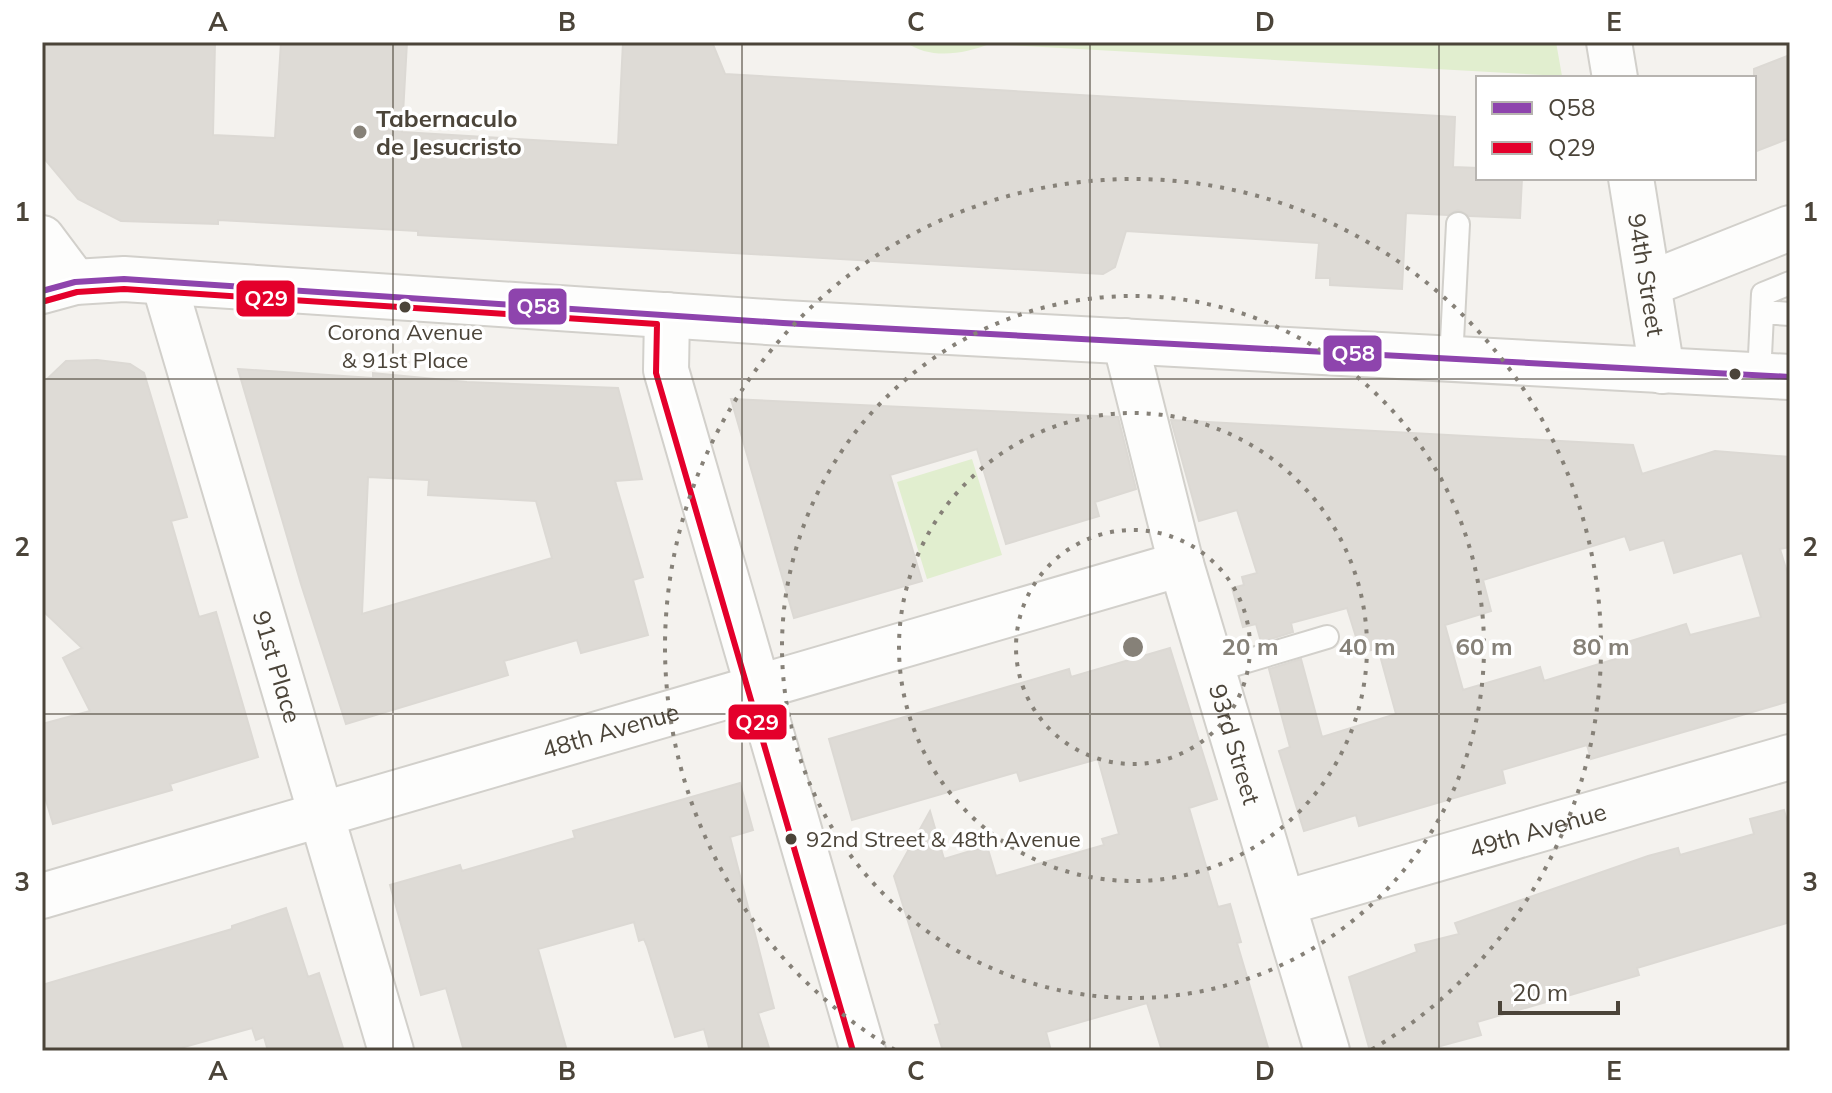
<svg xmlns="http://www.w3.org/2000/svg" width="1832" height="1093" font-family="Mulish,sans-serif">
  <rect width="100%" height="100%" fill="#f4f2ee"/>
  <path fill="#e1eecf" d="M906 42H1556L1562 76 989 44C965 54 929 60 906 42Z
    M972 459 1002 555 927 579 897 482Z"/>
  <path fill="#dedbd6" stroke="#dcd9d4" stroke-width="2" fill-rule="evenodd" d="M42 42H215L213 135 275 138 281 42H407L402 132 618 145 623 42H712L725 74 1455 117 1453 167 1478 168V178H1522L1520 218 1469 216 1458 210 1448 215 1406 213 1402 289 1330 285V278H1316L1319 243 1126 231 1115 267 1103 274 418 235V231L218 220V224L121 221 78 199 42 156Z
    M1790 55V138L1754 152V69Z
    M97 360 130 364 144 373 187 517 171 521 199 617 216 612 258 757 170 784 172 790 53 824 42 787V724L90 711 63 658 82 648 42 610V384L66 361Z
    M238 369 373 378V373L467 382 618 388 642 479 615 481 643 577 633 580 648 635 581 653 577 640 504 661 508 675 346 724 301 584ZM368 477 429 480 428 495 536 501 552 558 362 614Z
    M731 399 1118 417 1136 489 1095 502 1099 516 1006 544 977 449 890 475 922 581 794 618Z
    M1171 420 1633 445 1642 474 1715 451 1790 457V547L1780 549 1790 582V701L1591 759 1587 745 1502 770 1505 783 1359 826 1356 815 1304 831 1279 751 1290 747 1269 669 1301 659 1322 737 1396 714 1378 648 1361 653 1347 608 1291 623 1293 632 1261 642 1256 624 1243 627 1232 588 1244 585 1242 577 1257 573 1237 510 1199 521ZM1625 536 1630 550 1664 540 1674 573 1742 553 1761 617 1690 635 1686 624 1618 645 1622 657 1544 681 1540 667 1463 690 1445 625 1491 611 1483 580Z
    M1170 648 1217 799 1189 808 1218 907 1230 904 1241 942 1237 943 1269 1051H1162L1147 1003 1046 1032 1051 1051H943L935 1025 940 1024 894 876 930 811 944 859 987 846 996 876 1104 845 1102 839 1119 834 1098 759 1020 781 1017 772 852 820 829 739 1069 669 1071 677Z
    M740 783 753 830 730 837 774 1008 758 1013 770 1051H710L704 1029 675 1037 647 946 644 939 639 941 634 922 538 949 567 1051H464L446 988 421 995 390 885 460 865 462 871 575 838 573 831Z
    M1784 810 1790 832V922L1637 968 1639 975 1477 1022 1481 1035 1422 1051H1370L1349 977 1417 952 1415 945 1459 934 1455 923 1648 856 1678 848 1680 855 1754 834 1750 819Z
    M286 908 308 977 319 973 344 1051H268L264 1037 256 1040 252 1028 170 1051H42V985L232 929V926Z"/>
  <g fill="none" stroke-linecap="round" stroke-linejoin="round">
    <defs>
      <path id="service" d="M1762 312 1790 314
        M1451 360 1458 224
        M1759 376 1763 294 1790 283
        M1213 671 1327 637"/>
      <g id="minor">
        <path d="M1609 42 1615 78"/>
        <path id="s1" d="M1631 178 1662 371"/>
        <path d="M42 238 75 282"/>
        <path id="s2" d="M164 283 391 1051"/>
        <path d="M1649 284 1790 228"/>
        <path d="M667 315 666 370 863 1051"/>
        <path id="s3" d="M1125 341 1181 564 1327 1051"/>
        <path id="s4" d="M42 896 1181 564"/>
        <path id="s5" d="M1284 903 1790 757"/>
      </g>
      <path id="tertiary" d="M42 291 75 282 124 279 783 323 1790 377"/>
    </defs>
    <use href="#service" stroke="#d2d0cb" stroke-width="26"/>
    <use href="#minor" stroke="#d2d0cb" stroke-width="48"/>
    <use href="#tertiary" stroke="#d2d0cb" stroke-width="48"/>
    <use href="#service" stroke="#fdfdfc" stroke-width="22"/>
    <use href="#minor" stroke="#fdfdfc" stroke-width="44"/>
    <use href="#tertiary" stroke="#fdfdfc" stroke-width="44"/>
    <defs>
      <path id="bus-1" d="M42 291 75 282 124 279 783 323 1790 377"/>
      <path id="bus-2" d="M45 301 77 292 124 289 657 324 656 373 853 1051"/>
    </defs>
    <use href="#bus-1" stroke="#fff" stroke-width="12"/>
    <use href="#bus-2" stroke="#fff" stroke-width="12"/>
    <use href="#bus-1" stroke="#8e44ad" stroke-width="6"/>
    <use href="#bus-2" stroke="#e4002b" stroke-width="6"/>
  </g>
  <path fill="none" stroke="#4b4439" stroke-width="2" stroke-opacity="0.55" d="M393 42V1051M742 42V1051M1090 42V1051M1439 42V1051M42 379H1790M42 714H1790"/>
  <g fill="none" stroke="#868178" stroke-width="4" stroke-dasharray="4 8">
    <circle cx="1133" cy="647" r="117"/>
    <circle cx="1133" cy="647" r="234"/>
    <circle cx="1133" cy="647" r="351"/>
    <path d="M895 1050A468 468 0 1 1 1371 1050"/>
  </g>
  <circle fill="#868178" stroke="#fff" stroke-width="3" cx="360" cy="132" r="8"/>
  <g fill="#4b4439" stroke="#fff" stroke-width="3">
    <circle cx="405" cy="307" r="7"/>
    <circle cx="1735" cy="374" r="7"/>
    <circle cx="791" cy="839" r="7"/>
  </g>
  <g text-anchor="middle" dominant-baseline="central" stroke-width="7" stroke-linejoin="round" paint-order="stroke">
    <g font-size="22" fill="#4b4439" stroke="#fff">
      <text x="405" y="332">Corona Avenue<tspan x="405" dy="28">&amp; 91st Place</tspan></text>
      <text x="806" y="839" text-anchor="start">92nd Street &amp; 48th Avenue</text>
    </g>
    <g font-size="24" font-weight="bold" fill="#4b4439" stroke="#fff" text-anchor="start">
      <text x="376" y="118">Tabernaculo<tspan x="376" dy="28">de Jesucristo</tspan></text>
    </g>
    <g font-size="24" fill="#4b4439" stroke="#fff">
      <text stroke="none"><textPath href="#s1" startOffset="98">94th Street</textPath></text>
      <text stroke="none"><textPath href="#s2" startOffset="400">91st Place</textPath></text>
      <text stroke="none"><textPath href="#s4" startOffset="592">48th Avenue</textPath></text>
      <text stroke="none"><textPath href="#s3" startOffset="418">93rd Street</textPath></text>
      <text stroke="none"><textPath href="#s5" startOffset="264">49th Avenue</textPath></text>
    </g>
  </g>
  <circle cx="1133" cy="647" r="12" fill="#868178" stroke="#fff" stroke-width="4"/>
  <g font-size="24" text-anchor="middle" font-weight="bold" fill="#868178" stroke="#fff" stroke-width="7" stroke-linejoin="round" paint-order="stroke">
    <text x="1250" y="655">20 m</text>
    <text x="1367" y="655">40 m</text>
    <text x="1484" y="655">60 m</text>
    <text x="1601" y="655">80 m</text>
  </g>
  <g stroke="#fff" stroke-width="3">
    <rect x="235" y="279" width="61" height="39" rx="8" fill="#e4002b"/>
    <rect x="507" y="287" width="61" height="39" rx="8" fill="#8e44ad"/>
    <rect x="1322" y="334" width="61" height="39" rx="8" fill="#8e44ad"/>
    <rect x="727" y="703" width="61" height="38" rx="8" fill="#e4002b"/>
  </g>
  <g font-size="22" text-anchor="middle" font-weight="bold" fill="#fff">
    <text x="266" y="306">Q29</text>
    <text x="538" y="314">Q58</text>
    <text x="1353" y="361">Q58</text>
    <text x="757" y="730">Q29</text>
  </g>
  <rect width="1832" height="1093" fill="none" stroke="#ffffff" stroke-width="88"/>
  <rect x="1476" y="76" width="280" height="104" fill="#ffffff" stroke="#b7b4b0" stroke-width="2"/>
  <rect x="1492" y="102" width="40" height="12" fill="#8e44ad" stroke="#b7b4b0" stroke-width="2"/>
  <text x="1548" y="116" font-size="24" fill="#4b4439">Q58</text>
  <rect x="1492" y="142" width="40" height="12" fill="#e4002b" stroke="#b7b4b0" stroke-width="2"/>
  <text x="1548" y="156" font-size="24" fill="#4b4439">Q29</text>
  <path d="M1500 1001v12h118v-12" fill="none" stroke="#4b4439" stroke-width="4"/>
  <text x="1512" y="1001" font-size="24" fill="#4b4439" stroke="#ffffff" stroke-width="6" paint-order="stroke">20 m</text>
  <rect x="44" y="44" width="1744" height="1005" fill="none" stroke="#4b4439" stroke-width="3"/>
  <g font-size="26" text-anchor="middle" font-weight="bold" fill="#4b4439">
    <text x="218" y="31">A</text>
    <text x="567" y="31">B</text>
    <text x="916" y="31">C</text>
    <text x="1265" y="31">D</text>
    <text x="1614" y="31">E</text>
    <text x="22" y="221">1</text>
    <text x="1810" y="221">1</text>
    <text x="22" y="556">2</text>
    <text x="1810" y="556">2</text>
    <text x="22" y="891">3</text>
    <text x="1810" y="891">3</text>
    <text x="218" y="1080">A</text>
    <text x="567" y="1080">B</text>
    <text x="916" y="1080">C</text>
    <text x="1265" y="1080">D</text>
    <text x="1614" y="1080">E</text>
  </g>
</svg>
